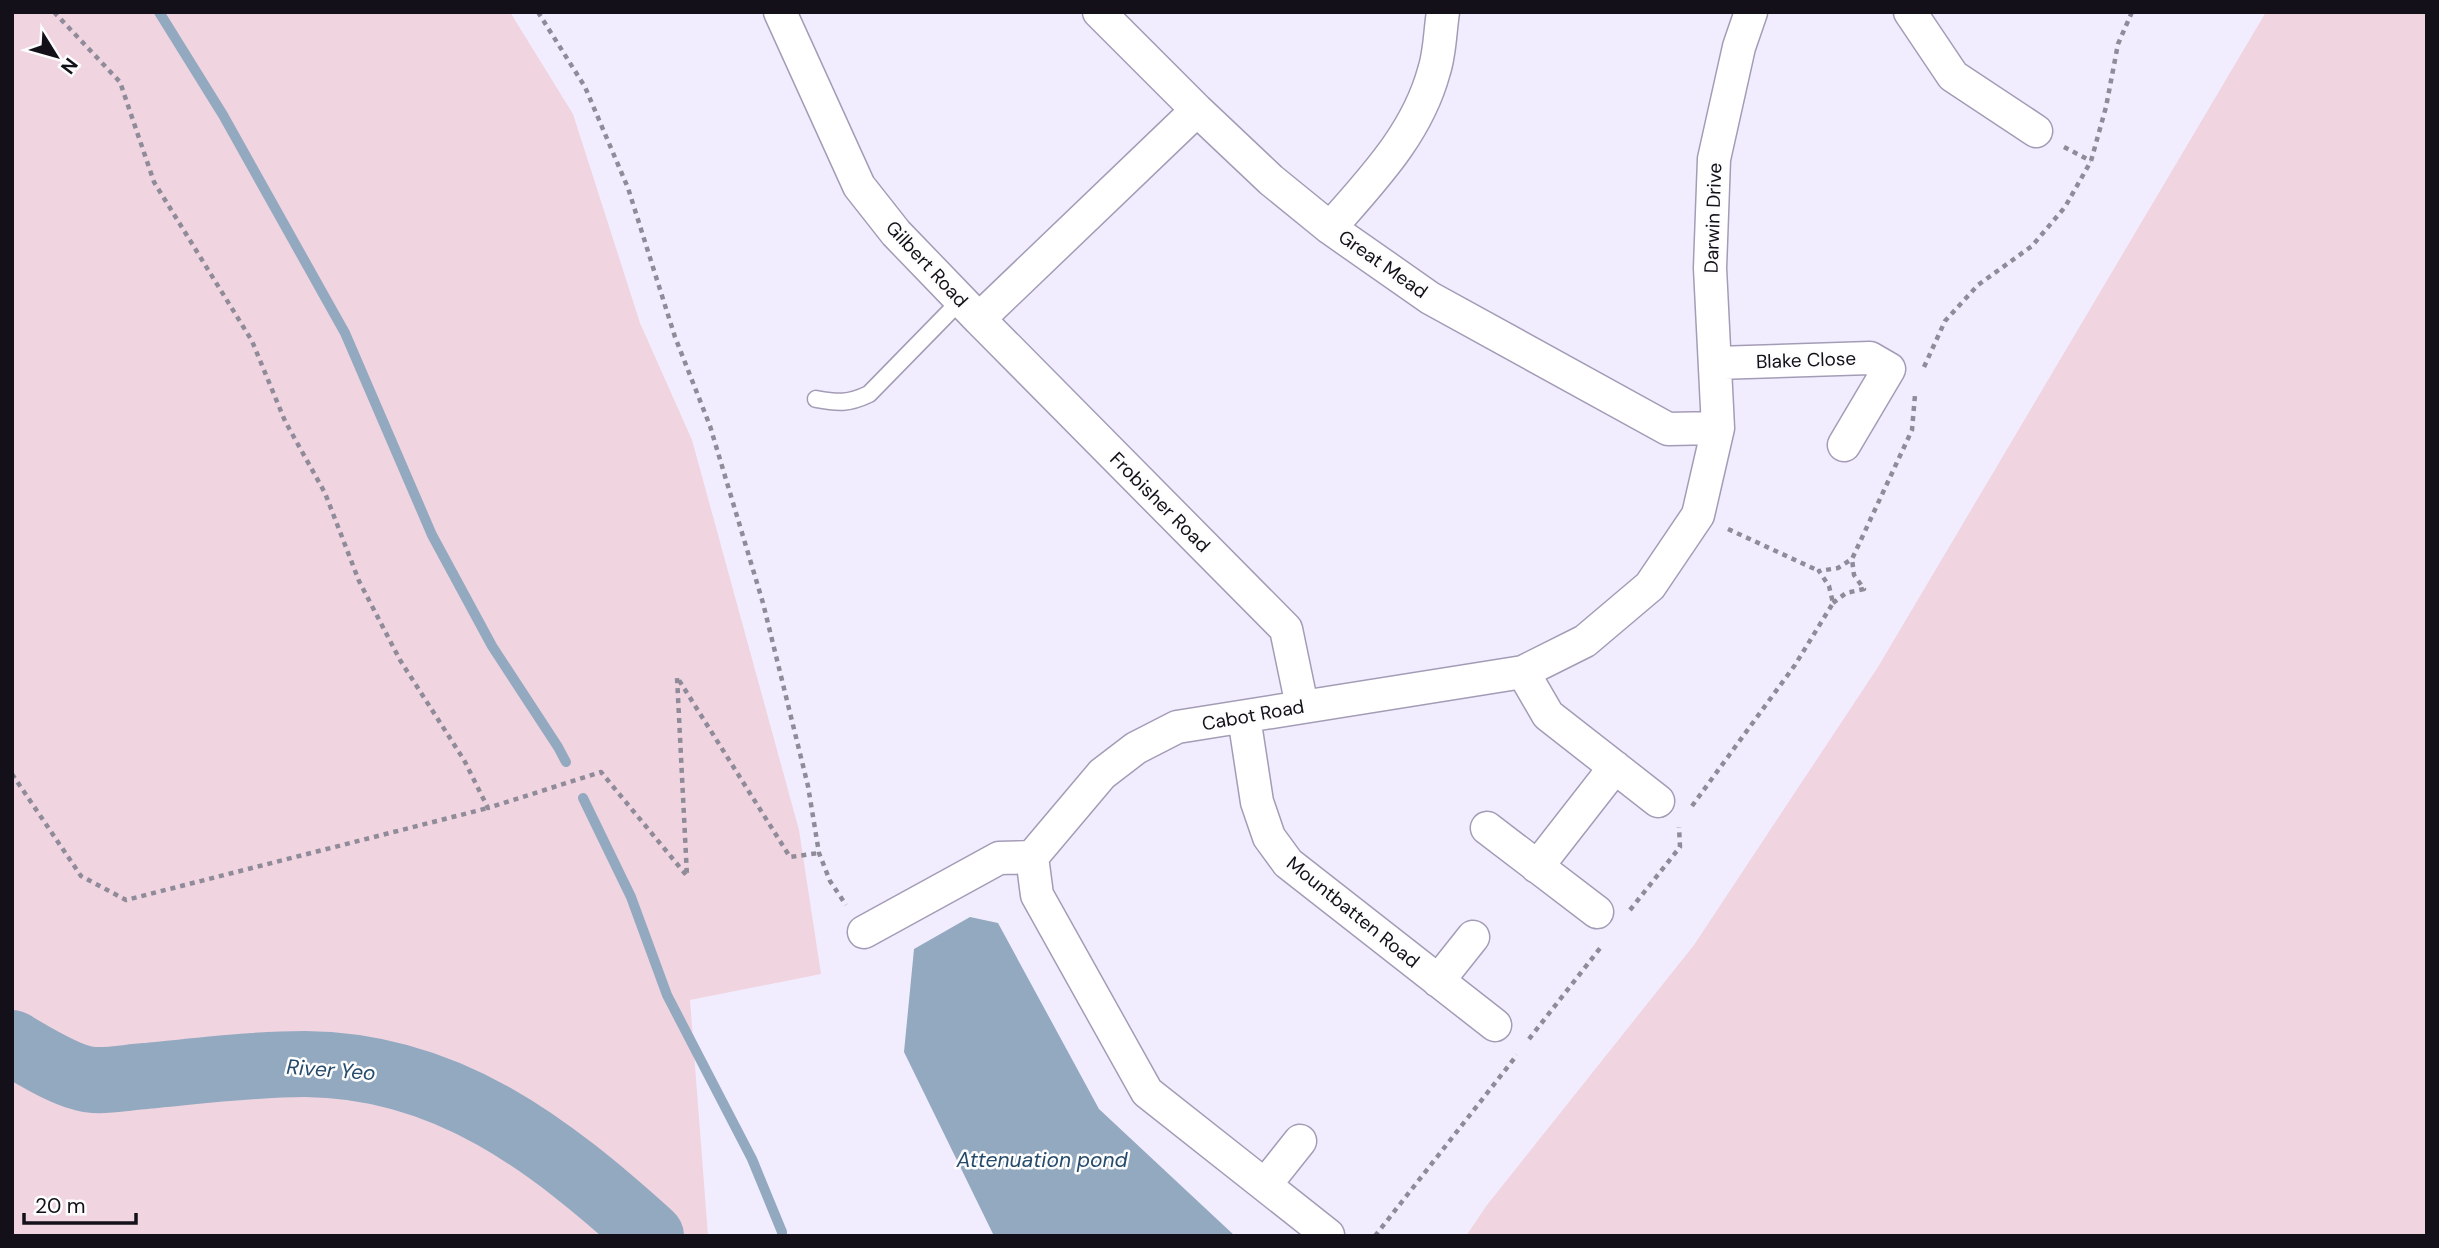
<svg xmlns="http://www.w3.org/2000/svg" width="2439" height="1248" font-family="'DM Sans',sans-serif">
  <rect width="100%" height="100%" fill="#f2edfe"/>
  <path fill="#f0d4e0" d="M12 12H510L573 114 640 323 692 440 799 830 821 974 690 1000 708 1236H12Z
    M2266 12H2427V1236H1466L1487 1205 1694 945 1878 667Z"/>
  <path fill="#93a9c0" d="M970 917 998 923 1099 1109 1235 1236H994L904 1052 914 949Z"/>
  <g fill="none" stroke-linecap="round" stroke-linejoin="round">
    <path stroke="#93a9c0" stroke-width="10" d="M159 12 223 115 345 333 432 535 492 646 558 747 566 762
      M583 798 631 897 667 995 752 1159 782 1232V1236"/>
    <path stroke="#93a9c0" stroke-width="66" d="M12 1043C33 1055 70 1079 94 1080 111 1081 129 1077 146 1076 199 1071 252 1064 305 1064 448 1065 550 1145 651 1236"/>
    <defs>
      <path id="service" d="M816 399C838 403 848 404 869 394L960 301"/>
      <path id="minor" d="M780 12 859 186 896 233 979 319 1197 110
        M1099 12 1197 110 1271 180 1330 228 1430 298 1668 429 1718 428
        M1910 12 1953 76 2036 131
        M1330 228C1372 180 1417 134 1434 71 1440 53 1440 31 1443 12
        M979 319 1286 629 1302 706
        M1716 363 1870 358 1889 369 1844 445
        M1523 672 1548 715 1658 801
        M1244 717 1257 802 1269 837 1288 863 1495 1025
        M1487 828 1597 912
        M1032 857 1037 895 1147 1092 1328 1235
        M1537 867 1615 767
        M864 932 999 858 1032 857 1102 774 1136 748 1177 727 1523 672 1585 641 1650 586 1698 515 1718 428 1710 268 1714 159 1739 47 1751 12
        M1438 981 1473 937
        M1265 1185 1300 1141"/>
    </defs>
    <use href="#service" stroke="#a49cb6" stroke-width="19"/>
    <use href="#minor" stroke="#a49cb6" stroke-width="35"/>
    <path stroke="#8f8b99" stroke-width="4.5" stroke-dasharray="5 5" stroke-linecap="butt" d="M54 12 120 82 154 182 252 341 285 421 325 493 359 581 400 660 464 760 488 808 601 772 687 876 677 677 790 857 819 853
      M538 12 585 87 628 188 675 337 710 426 763 603 808 786 819 853 830 881 846 905
      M2064 147 2091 161
      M1924 367 1945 321 1978 285 2032 246 2065 207 2091 161 2106 107 2118 44 2132 12
      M1728 529 1819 571
      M1833 603 1846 593 1864 589 1854 575 1852 559
      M12 774 81 876 126 900 488 808
      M1692 806 1795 665 1833 603 1829 586 1819 571 1838 568 1852 559 1912 430 1915 395
      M1630 910 1680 847 1679 827
      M1529 1039 1601 947
      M1375 1236 1517 1055"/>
    <use href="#service" stroke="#fff" stroke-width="16"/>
    <use href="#minor" stroke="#fff" stroke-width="32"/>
  </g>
  <g text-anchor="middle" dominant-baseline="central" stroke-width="5" stroke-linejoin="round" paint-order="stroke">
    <g font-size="19" fill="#131019" stroke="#fdfdfd">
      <text transform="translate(1713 218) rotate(-88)">Darwin Drive</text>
      <text transform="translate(927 264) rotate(47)">Gilbert Road</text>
      <text transform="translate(1383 264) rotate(35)">Great Mead</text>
      <text transform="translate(1806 360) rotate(-2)">Blake Close</text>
      <text transform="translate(1160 502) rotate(45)">Frobisher Road</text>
      <text transform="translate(1253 715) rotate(-10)">Cabot Road</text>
      <text transform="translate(1353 912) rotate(39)">Mountbatten Road</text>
    </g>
    <g font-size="21" font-style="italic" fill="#254a6c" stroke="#fdfdfd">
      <text transform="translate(331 1070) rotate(4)">River Yeo</text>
      <text x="1042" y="1160">Attenuation pond</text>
    </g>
  </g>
  <rect width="2439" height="1248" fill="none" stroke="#131019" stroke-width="28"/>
  <g transform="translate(56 56) rotate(127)" stroke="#fdfdfd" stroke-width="5" paint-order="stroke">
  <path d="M0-5L12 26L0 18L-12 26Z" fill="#131019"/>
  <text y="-10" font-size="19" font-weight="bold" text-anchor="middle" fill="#131019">N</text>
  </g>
  <path d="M24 1213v10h112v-10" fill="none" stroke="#131019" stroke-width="3.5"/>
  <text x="35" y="1213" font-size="21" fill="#131019" stroke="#fdfdfd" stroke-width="5" paint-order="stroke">20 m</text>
</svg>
